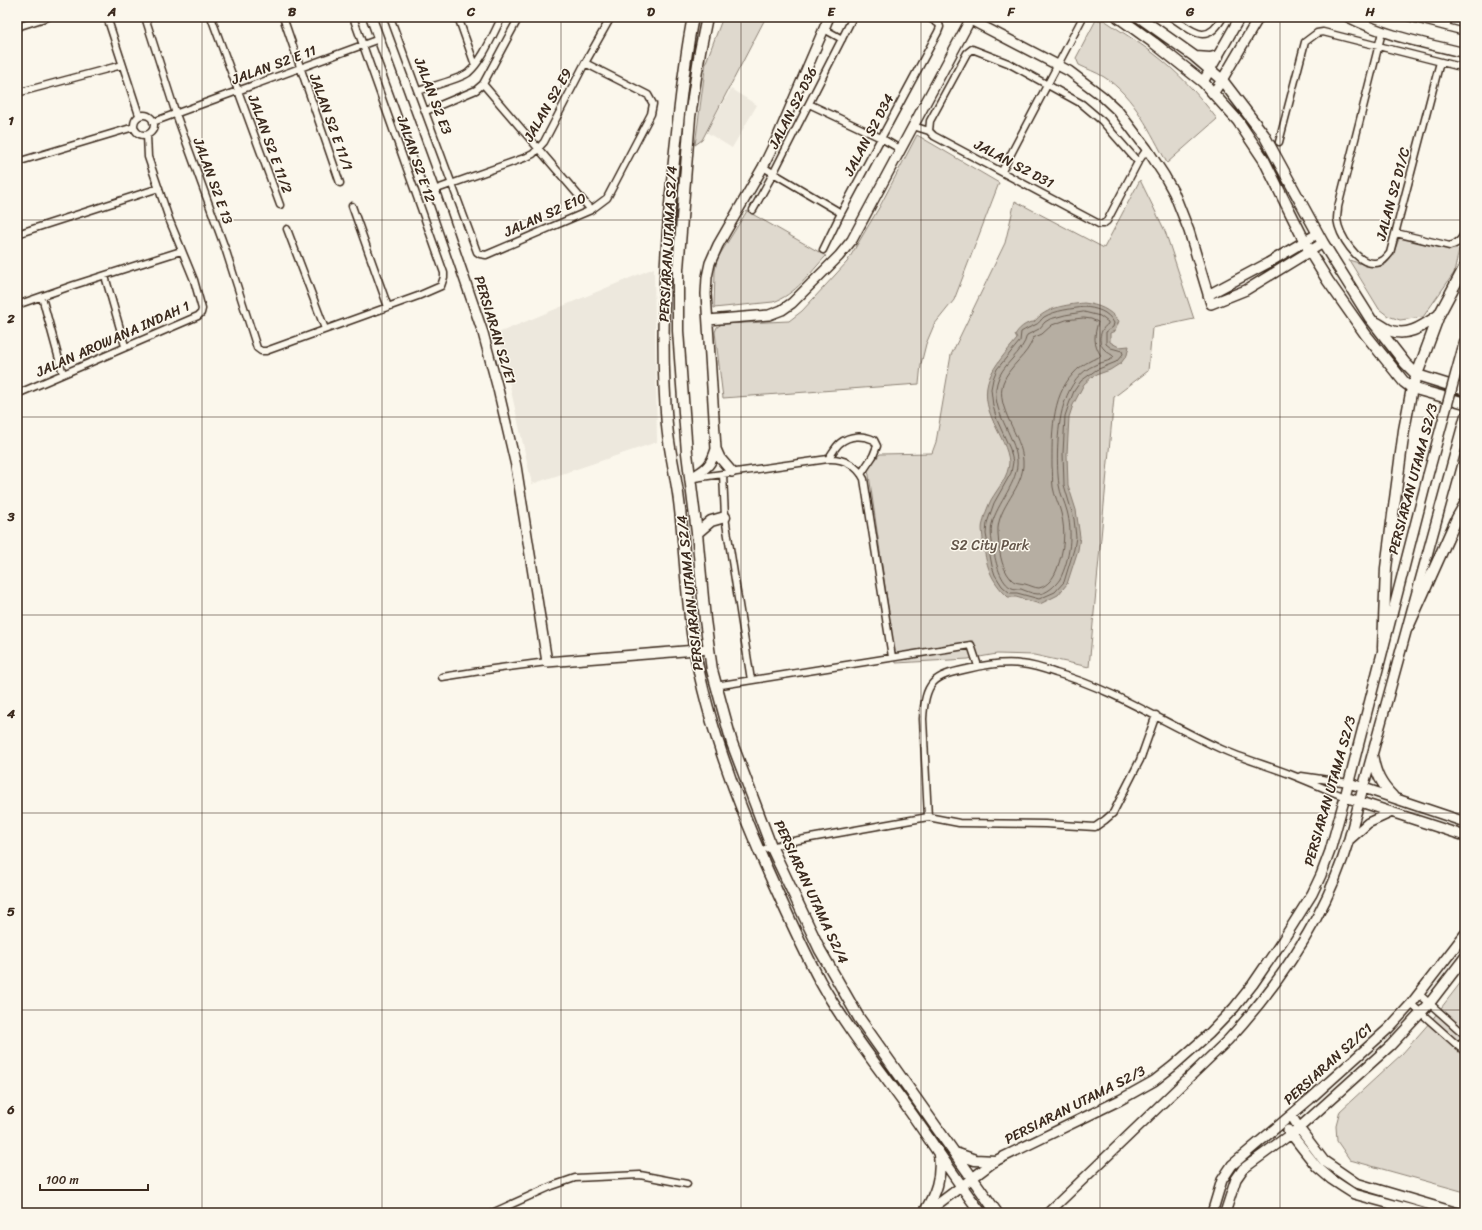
<svg xmlns="http://www.w3.org/2000/svg" width="1482" height="1230" font-family="Sriracha,sans-serif">
  <rect width="100%" height="100%" fill="#fbf7ec"/>
  <filter id="ink" filterUnits="userSpaceOnUse"><feTurbulence type="fractalNoise" baseFrequency=".025" numOctaves="2"/><feDisplacementMap in="SourceGraphic" scale="8" xChannelSelector="R" yChannelSelector="G"/><feConvolveMatrix kernelMatrix="1 2 1 2 8 2 1 2 1" color-interpolation-filters="sRGB"/></filter>
  <g filter="url(#ink)">
    <path fill="#ede8dd" d="M731 89 757 105 732 148 706 132Z
      M654 268 657 442 532 484 498 333Z"/>
    <path fill="#dfd9ce" stroke="#8d8276" d="M723 17H766L702 140 695 145 706 62Z
      M1096 20H1104C1120 31 1137 41 1153 53 1177 71 1199 95 1217 119L1167 163C1151 133 1134 96 1104 77 1096 72 1087 69 1079 65L1076 58Z
      M917 135 999 183 954 300 934 325 926 344 921 364 919 384 723 398 715 332 717 327 722 324 789 321 802 311 847 262 880 206Z
      M1140 180 1165 231 1194 319 1152 328 1148 371 1114 397 1089 667 1034 655 997 654 968 659 896 663 869 475 867 469 880 454 932 453 936 442 951 355 1005 243 1015 201 1104 248Z
      M747 211 826 256C810 273 795 295 773 302L714 308 715 271 717 259Z
      M1400 236 1459 250 1454 273 1423 317 1400 320 1388 316 1379 309 1349 260C1385 271 1387 272 1400 236Z
      M1465 977V1192L1350 1160 1337 1141 1336 1126 1340 1111 1402 1054 1431 1021Z"/>
    <path fill="#b6aea2" stroke="#85796d" d="M1084 303C1099 305 1109 309 1119 321L1115 331 1110 333V342L1119 347 1129 346 1127 355 1121 363 1110 370 1093 376 1084 384 1073 405 1069 417 1067 454 1068 485 1076 510 1080 537 1078 550 1067 584 1058 595 1040 604 1016 597H1008C990 580 986 565 983 541 983 535 981 528 983 523 984 516 988 506 991 500 998 488 1009 476 1009 462 1008 449 1000 436 995 425 975 385 993 368 1017 339L1015 335C1018 329 1026 322 1034 322 1046 307 1066 305 1084 303Z"/>
    <g fill="none" stroke-linecap="round" stroke-linejoin="round">
      <path stroke="#6c5f53" stroke-width="1" d="M1084 307C1096 308 1108 311 1114 323L1113 327 1106 332V344L1111 348 1122 351 1123 354 1116 362 1096 370 1081 381 1074 391 1069 404 1065 416 1063 453 1064 485 1074 519 1076 537 1074 549 1064 582 1055 592 1039 599 1017 593H1010L1002 586 995 575 992 566 986 534 987 523 994 503 1011 473 1013 462 1010 449 997 420 993 406 991 389 993 379 997 369 1020 341 1021 332C1026 329 1030 327 1035 325 1039 324 1041 319 1044 317 1056 310 1071 309 1084 307Z
        M1084 312 1100 316 1108 322V324C1100 329 1097 342 1104 349 1107 353 1112 354 1114 357 1109 362 1101 362 1095 365 1080 371 1070 386 1065 401 1057 421 1056 463 1059 485 1060 493 1065 503 1067 511 1073 533 1070 559 1060 579 1056 585 1047 594 1038 594 1033 594 1026 591 1021 589 1018 589 1014 589 1012 588 1001 584 995 561 994 551 992 543 990 532 992 524 997 503 1019 482 1017 460 1015 434 990 411 997 383 1001 364 1023 354 1027 335L1039 329 1045 322 1050 319 1065 315Z
        M1084 318 1091 319 1098 322C1094 337 1093 342 1101 356 1098 358 1093 359 1090 361 1084 364 1078 368 1073 374 1051 397 1052 436 1052 466 1053 473 1052 480 1053 487 1054 495 1059 504 1061 513 1066 532 1064 550 1057 569 1054 577 1048 586 1039 588 1035 588 1029 585 1025 584 1020 583 1014 583 1011 579 1000 566 999 549 998 533 996 507 1025 488 1023 461 1022 435 995 408 1003 383 1009 365 1028 356 1033 338L1042 334 1052 325 1066 320Z"/>
      <defs>
        <path id="street" d="M107 17 139 115
          M145 17 176 114 226 251 257 348 261 351H266L418 296 441 286 444 277V273L353 17
          M211 17 280 205
          M283 17 340 183
          M390 17 477 252 480 254 486 255 591 210 607 198 651 114 653 104 648 95 585 63
          M458 17 475 65
          M1171 17C1193 31 1206 47 1223 17
          M1408 17 1465 32
          M17 27 48 17
          M1446 27 1449 17
          M824 29 842 39
          M1382 32 1338 207C1338 211 1337 215 1337 219 1339 235 1357 265 1375 263 1382 263 1386 258 1390 253L1440 62
          M483 84 591 210
          M418 91C429 87 460 79 468 73 483 60 493 34 502 17
          M17 93 122 65
          M809 104 881 138 900 149
          M426 111 476 90 483 84 519 17
          M134 125a10 10 0 1 1 20 0a10 10 0 1 1-20 0Z
          M153 122 379 39
          M913 126 929 131 934 136 1099 224H1103L1107 221 1138 162 1147 149
          M929 131 930 121 967 53 972 49 1008 63 1082 104 1102 121 1138 162
          M1279 142 1305 42 1317 33 1323 32 1465 68
          M17 162 134 127
          M763 167 841 213
          M1002 171 1083 17
          M434 190 527 157 533 154 544 142 585 63 611 17
          M352 206 388 307
          M753 210 773 174 853 17
          M287 229 325 329
          M1396 233 1450 246C1459 243 1463 239 1465 229
          M17 234 159 188
          M823 250 841 213 938 32 940 27 939 24 928 17
          M105 276 125 346
          M42 297 63 374
          M17 305 74 285 181 251
          M17 394 198 316 201 313 202 309 194 280 169 219 148 157 147 135
          M828 459C832 454 835 447 840 443 850 435 863 435 874 440L877 446 873 456 861 474
          M723 474 725 517 751 680
          M694 478 828 459C843 458 857 465 864 479L892 657
          M442 677 493 669 547 662
          M715 686 971 645 978 666
          M1301 776 1349 783
          M928 817 959 823 1045 824 1095 827 1105 820 1113 813 1140 760 1156 715
          M758 851 788 842 928 817 923 719C925 682 933 676 967 669 984 665 1004 662 1021 664 1033 665 1045 669 1056 673 1115 690 1166 724 1221 749 1244 759 1269 766 1292 775 1310 782 1328 790 1345 797
          M1419 994 1465 1035
          M1411 1004 1465 1052
          M1459 1047 1465 1039
          M492 1213 552 1186 575 1178 640 1175 687 1184"/>
        <path id="secondary" d="M371 17 434 190 483 333 498 389 516 466 547 662 709 649
          M965 17 1069 71 1102 96 1118 111 1147 149 1164 175 1174 193 1189 231 1211 304 1246 290 1323 243
          M1348 17C1385 36 1425 43 1465 53
          M1203 82 1240 17
          M1214 92 1222 80 1259 17
          M1208 295 1268 263 1317 234
          M708 320 769 315 782 310 792 303 839 256 852 240 970 20
          M732 472 720 458 716 449 706 294 707 277 710 263 718 245 763 167 778 136 829 17
          M690 479C706 468 710 468 716 449
          M1373 757C1376 774 1381 784 1393 796
          M1349 783 1465 822
          M1345 797 1465 836
          M1350 839 1368 823 1392 812
          M1291 1115 1299 1128 1324 1161 1356 1183 1458 1213
          M1288 1130 1317 1167 1331 1179 1343 1187 1354 1194 1424 1213
          M926 1213 995 1161 1120 1100 1154 1081 1173 1066 1209 1034 1234 1008 1253 984 1283 940 1312 894 1321 875 1330 851 1345 797 1428 475
          M1048 1213 1228 1040C1281 982 1327 915 1349 839L1465 417
          M1212 1213 1222 1180 1232 1165 1310 1099 1389 1028 1411 1004 1465 934
          M1225 1213 1236 1179 1243 1169 1299 1128 1391 1045 1429 1004 1465 957"/>
        <path id="primary" d="M693 17C684 61 680 106 675 150 666 241 659 333 667 425 669 450 676 475 679 501 685 549 686 599 694 647 709 730 741 813 776 889 790 920 804 951 820 981 844 1024 875 1063 904 1103 930 1139 954 1177 981 1213
          M707 17 700 51 690 117 678 269V331L687 453 697 533 705 620 712 670 732 743 771 846 820 950 859 1018 997 1213
          M1118 17 1154 43 1203 82 1238 121 1264 160 1310 252 1328 281 1366 335 1404 382 1412 388 1465 403
          M1139 17 1194 56 1222 80 1264 135 1323 243 1370 318 1405 363 1417 375 1465 390
          M1196 57 1210 58 1218 56
          M1375 322C1380 324 1384 328 1389 330 1408 338 1424 325 1439 315
          M697 533 711 521 725 517
          M1409 625 1457 518 1465 504
          M1383 648 1386 568 1404 430 1412 388 1439 315 1465 266
          M955 1153 975 1160 995 1161
          M924 1213C936 1194 942 1177 939 1155"/>
      </defs>
      <use href="#street" stroke="#3b2a1e" stroke-width="9"/>
      <use href="#secondary" stroke="#3b2a1e" stroke-width="12"/>
      <use href="#primary" stroke="#3b2a1e" stroke-width="13"/>
      <use href="#street" stroke="#fbf7ec" stroke-width="6"/>
      <use href="#secondary" stroke="#fbf7ec" stroke-width="9"/>
      <use href="#primary" stroke="#fbf7ec" stroke-width="10"/>
      <defs>
        <path id="secondary-bridge" d="M1428 475 1465 340"/>
      </defs>
      <use href="#secondary-bridge" stroke="#3b2a1e" stroke-width="12" stroke-linecap="butt"/>
      <use href="#secondary-bridge" stroke="#fbf7ec" stroke-width="9"/>
    </g>
  </g>
  <path fill="none" stroke="#3b2a1e" stroke-width="1" stroke-opacity="0.55" d="M202 17V1213M382 17V1213M561 17V1213M741 17V1213M921 17V1213M1100 17V1213M1280 17V1213M17 220H1465M17 417H1465M17 615H1465M17 813H1465M17 1010H1465"/>
  <g text-anchor="middle" dominant-baseline="central" stroke-width="3" stroke-linejoin="round" paint-order="stroke">
    <g font-size="14" fill="#3b2a1e" stroke="#fbf7ec">
      <text transform="translate(274 65) rotate(-20)">JALAN S2 E 11</text>
      <text transform="translate(433 96) rotate(69)">JALAN S2 E3</text>
      <text transform="translate(548 105) rotate(-60)">JALAN S2 E9</text>
      <text transform="translate(793 108) rotate(-63)">JALAN S2 D36</text>
      <text transform="translate(331 122) rotate(70)">JALAN S2 E 11/1</text>
      <text transform="translate(869 135) rotate(-62)">JALAN S2 D34</text>
      <text transform="translate(270 144) rotate(70)">JALAN S2 E 11/2</text>
      <text transform="translate(416 159) rotate(71)">JALAN S2 E 12</text>
      <text transform="translate(1014 164) rotate(28)">JALAN S2 D31</text>
      <text transform="translate(213 181) rotate(70)">JALAN S2 E 13</text>
      <text transform="translate(1393 194) rotate(-75)">JALAN S2 D1/C</text>
      <text transform="translate(545 215) rotate(-24)">JALAN S2 E10</text>
      <text transform="translate(668 244) rotate(-87)">PERSIARAN UTAMA S2/4</text>
      <text transform="translate(495 330) rotate(73)">PERSIARAN S2/E1</text>
      <text transform="translate(113 339) rotate(-24)">JALAN AROWANA INDAH 1</text>
      <text transform="translate(1413 479) rotate(-75)">PERSIARAN UTAMA S2/3</text>
      <text transform="translate(690 593) rotate(-96)">PERSIARAN UTAMA S2/4</text>
      <text transform="translate(1330 791) rotate(-74)">PERSIARAN UTAMA S2/3</text>
      <text transform="translate(811 892) rotate(65)">PERSIARAN UTAMA S2/4</text>
      <text transform="translate(1328 1064) rotate(-42)">PERSIARAN S2/C1</text>
      <text transform="translate(1075 1105) rotate(-27)">PERSIARAN UTAMA S2/3</text>
    </g>
    <g font-size="14" fill="#64564a" stroke="#fbf7ec">
      <text x="990" y="545">S2 City Park</text>
    </g>
  </g>
  <rect width="1482" height="1230" fill="none" stroke="#fbf7ec" stroke-width="44"/>
  <path d="M40 1184v6h108v-6" fill="none" stroke="#3b2a1e" stroke-width="2"/>
  <text x="46" y="1184" font-size="12" fill="#3b2a1e" stroke="#fbf7ec" stroke-width="3" paint-order="stroke">100 m</text>
  <rect x="22" y="22" width="1438" height="1186" fill="none" stroke="#3b2a1e" stroke-width="1.5"/>
  <g font-size="13" text-anchor="middle" font-weight="bold" fill="#3b2a1e">
    <text x="112" y="16">A</text>
    <text x="292" y="16">B</text>
    <text x="471" y="16">C</text>
    <text x="651" y="16">D</text>
    <text x="831" y="16">E</text>
    <text x="1011" y="16">F</text>
    <text x="1190" y="16">G</text>
    <text x="1370" y="16">H</text>
    <text x="11" y="125">1</text>
    <text x="11" y="323">2</text>
    <text x="11" y="521">3</text>
    <text x="11" y="718">4</text>
    <text x="11" y="916">5</text>
    <text x="11" y="1114">6</text>
  </g>
</svg>
